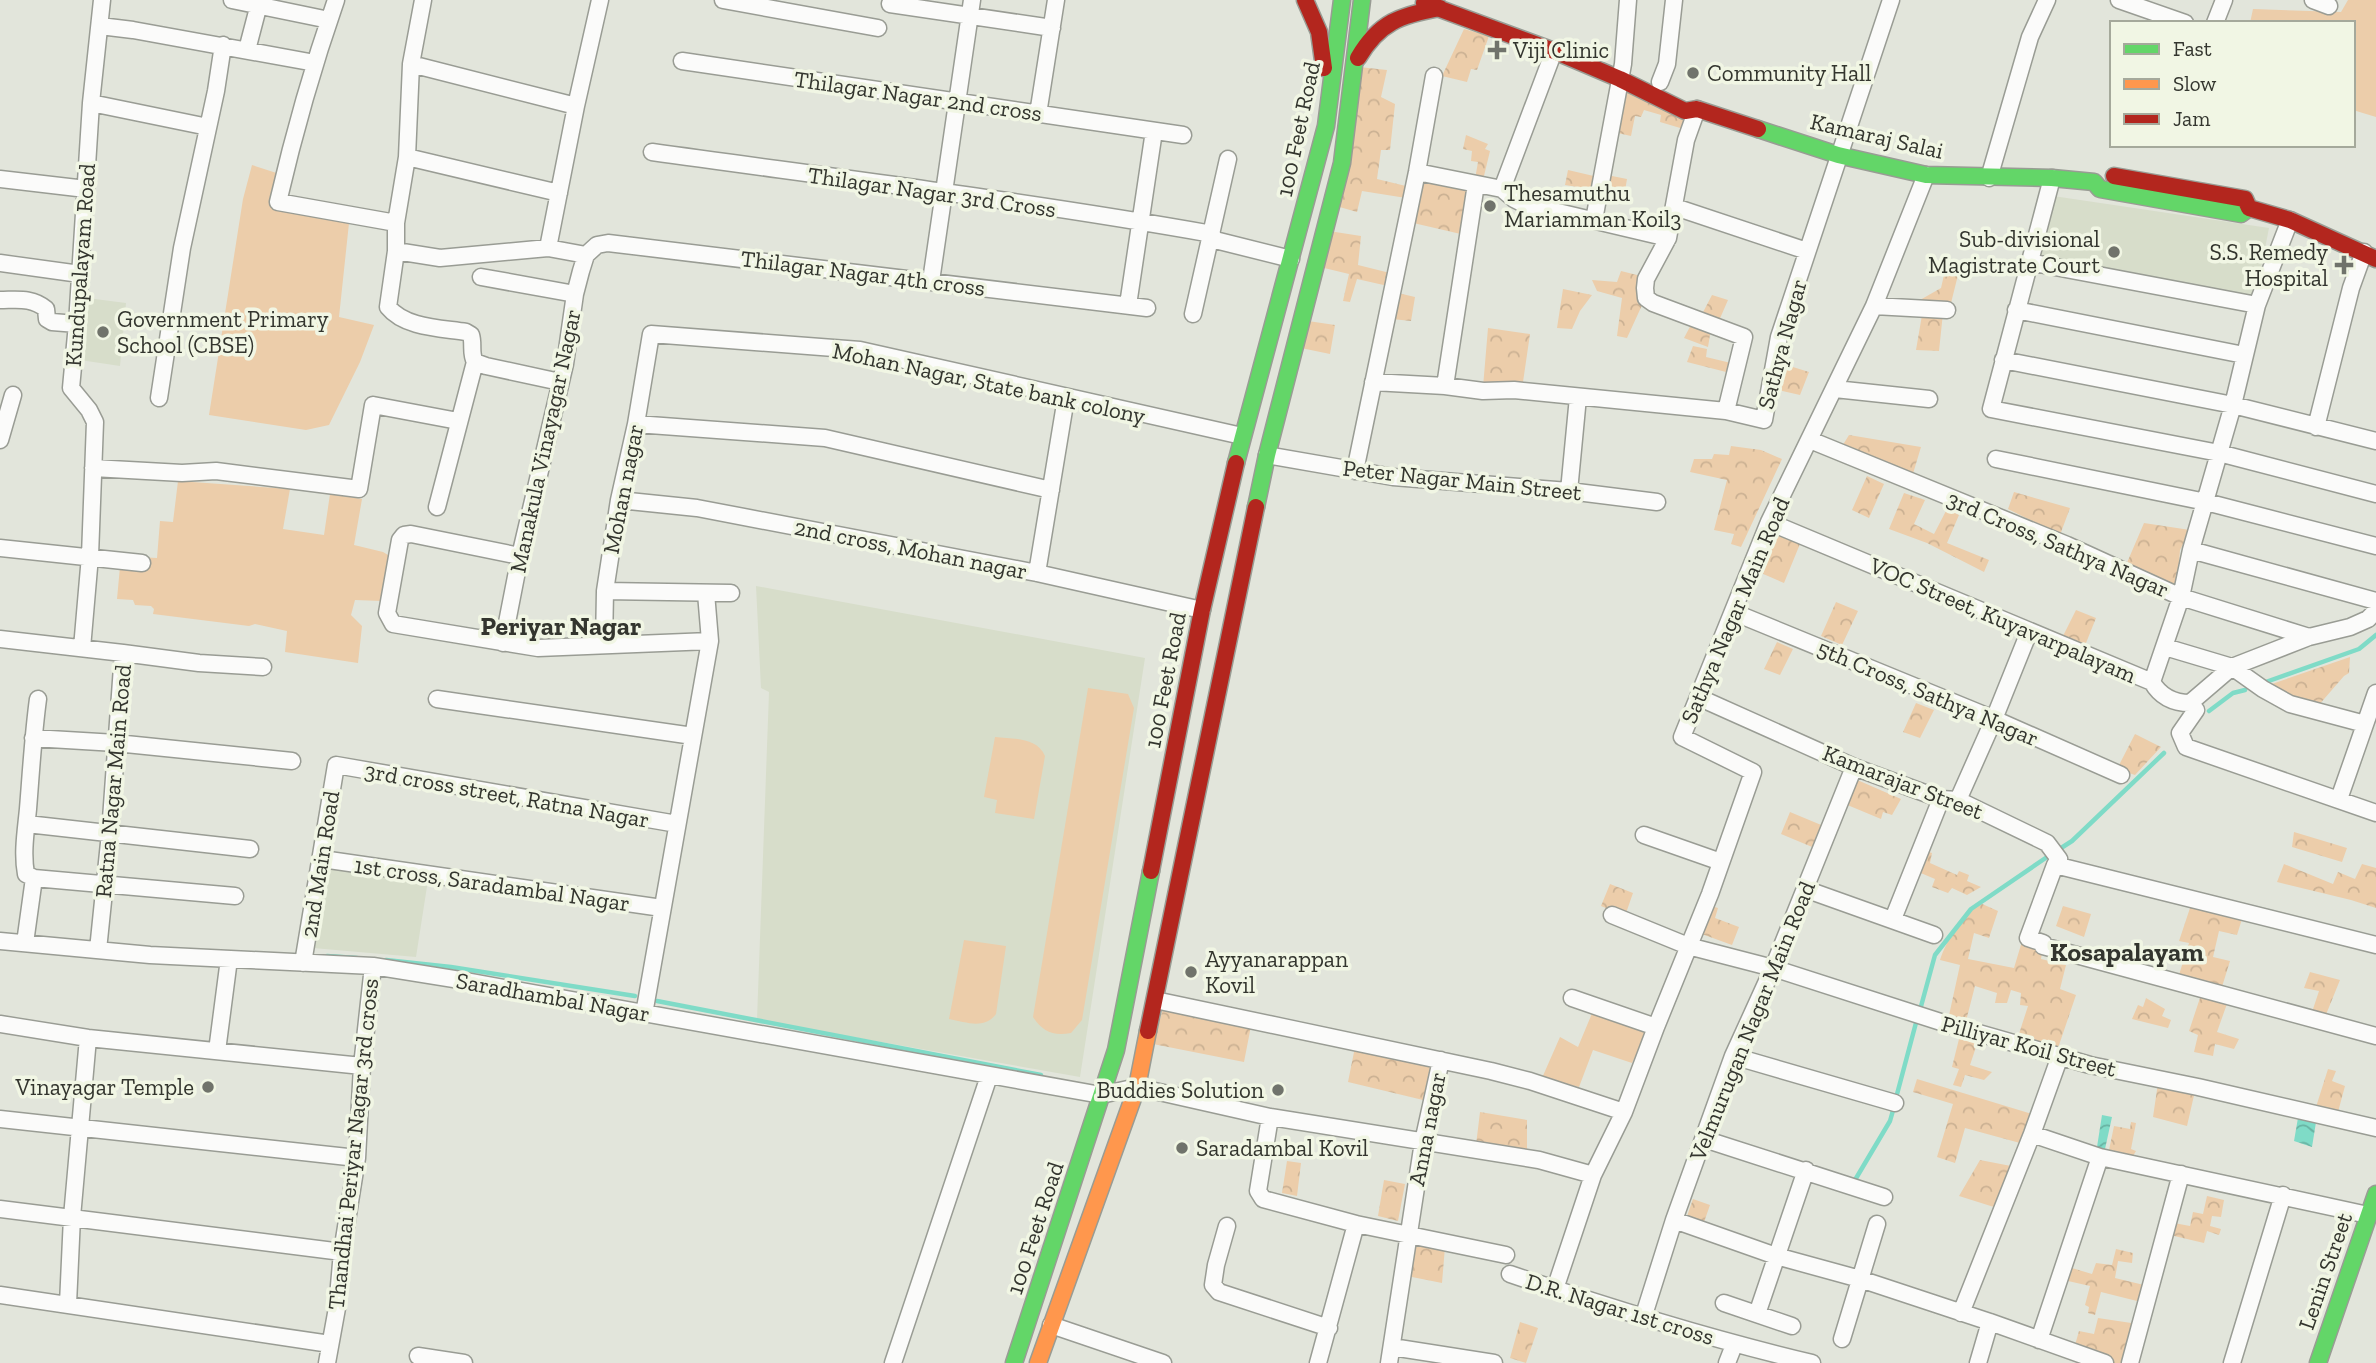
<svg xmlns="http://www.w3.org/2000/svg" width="2376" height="1363" font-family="'Zilla Slab',serif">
  <defs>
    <pattern id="forest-crowns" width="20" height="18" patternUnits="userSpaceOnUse" patternTransform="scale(1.75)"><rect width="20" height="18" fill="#eccdaa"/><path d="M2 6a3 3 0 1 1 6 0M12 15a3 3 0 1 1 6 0" fill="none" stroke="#cbb193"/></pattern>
    <pattern id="water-waves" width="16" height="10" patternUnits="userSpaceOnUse" patternTransform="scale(1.75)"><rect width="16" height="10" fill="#7fdbc7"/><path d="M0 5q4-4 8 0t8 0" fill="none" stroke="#69b2a2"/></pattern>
  </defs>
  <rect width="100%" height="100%" fill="#e2e5db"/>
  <path fill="#d7ddca" d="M2053 196 2269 228 2255 299 2037 259Z
    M87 298 126 303 120 366 80 360Z
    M756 586 1145 658 1080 1077 757 1020 769 692 761 688Z
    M327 866 428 880 416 957 313 948Z"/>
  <path fill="#eccdaa" d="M2348 0H2376V117L2353 110V23H2250L2253 9 2341 12Z
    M252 165 292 178 284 210 349 223 339 317 374 325 360 362 329 425 306 430 209 415 243 199Z
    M178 481 290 489 283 529 324 535 330 494 362 499 354 545 383 552 393 558 382 601 355 600 351 615 362 626 358 663 285 652 287 631 255 624 249 626 153 614 154 609 151 606 135 605 133 600 117 599 121 556 157 558 160 521 173 522Z
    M1088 688 1128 694 1134 708 1082 1020 1071 1033C1053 1036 1043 1032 1033 1017Z
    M995 737C1013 739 1037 737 1045 756L1034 819 995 813 997 800 984 797Z
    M964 940 1006 946 996 1014C984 1030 966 1022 949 1019Z
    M1593 1011 1649 1028 1632 1063 1593 1050 1579 1087 1542 1078 1560 1037 1578 1047Z"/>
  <path fill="url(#forest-crowns)" d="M1464 29 1489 36 1477 70 1471 69 1467 82 1442 76Z
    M1359 67 1387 70 1381 97 1395 104 1390 150H1381L1377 179 1410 187 1406 198 1362 191 1357 212 1336 206Z
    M1622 86 1691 118 1687 130 1660 122 1661 115 1644 110 1641 117 1635 116 1631 136 1613 132Z
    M1466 135 1488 144 1485 149 1490 151 1483 180 1475 179 1478 162 1471 161 1472 151 1463 149Z
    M1568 170 1598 177 1596 190 1565 185Z
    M1607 175 1627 179 1623 202 1603 198Z
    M1419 178 1472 188 1465 235 1409 222Z
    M1329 231 1361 236 1358 265 1390 273 1388 286 1357 279 1350 302 1343 301 1349 274 1320 267Z
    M1621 271 1641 276 1643 303 1627 338 1617 336 1622 298 1597 291 1592 280 1617 282Z
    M1944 275H1958L1950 307 1913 304 1941 288Z
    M1563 289 1592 295 1580 311 1572 329 1557 328Z
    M1398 293 1415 297 1411 321 1392 319Z
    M1712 295 1728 300 1718 323 1700 318Z
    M1943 313 1939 351 1916 350 1922 315Z
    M1308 321 1335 325 1330 354 1301 348Z
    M1693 321 1711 329 1708 347 1684 338Z
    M1488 328 1530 334 1523 382 1502 381 1483 387Z
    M1693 346 1707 349 1706 357 1731 363 1730 373 1687 362Z
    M1780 363 1809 372 1800 395 1774 389Z
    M1849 435 1921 447 1912 477 1841 448Z
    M1731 446 1761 450 1782 459 1741 547 1731 544 1734 534 1714 530 1727 480 1690 472 1694 459H1712L1714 454 1729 455Z
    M1867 476 1884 484 1869 518 1852 510Z
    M2014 492 2070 508 2060 535 2008 509Z
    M1904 493 1925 500 1914 524 1934 534 1947 509 1959 515 1947 543 1989 560 1984 572 1927 543 1889 529Z
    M2144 523 2190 530 2180 550 2177 590 2126 565Z
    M1776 535 1800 544 1784 583 1761 573Z
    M1836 602 1858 611 1842 645 1821 636Z
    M2076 610 2096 618 2084 648 2062 638Z
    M1777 642 1793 649 1780 675 1764 669Z
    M2350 657 2349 673 2344 676 2318 706 2266 686Z
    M1916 703 1934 710 1920 738 1903 732Z
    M2135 734 2161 747 2135 775 2117 769Z
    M1855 779 1901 799 1892 815 1883 812 1881 819 1845 804Z
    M1790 812 1826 827 1817 849 1781 834Z
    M2294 832 2347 848 2342 862 2292 847Z
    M1923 850 1932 853 1930 863 1957 875 1959 871 1969 875 1967 881 1981 887 1967 895 1952 888 1948 893 1932 887 1935 879 1916 871Z
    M2284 864 2333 884 2338 872 2355 879 2362 864 2376 868V908L2351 900 2277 882Z
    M1610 884 1633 893 1625 916 1601 906Z
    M1980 903 1998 911 1989 938 1974 933 1968 959 2014 968 2023 938 2043 946 2041 959 2066 965 2060 989 2076 995 2057 1051 2017 1040 2028 1006 2020 1005 2021 993 2011 990 2007 1003H1995L1997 993 1975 986 1965 1025 1948 1020 1960 965 1940 960C1947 939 1962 916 1980 903Z
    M1708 905 1718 908 1715 918 1739 927 1732 945 1699 933Z
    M2191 905 2242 919 2237 935 2219 931 2213 957 2230 961 2221 990 2178 978 2189 943 2179 941Z
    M2063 906 2091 914 2084 937 2056 926Z
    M2310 972 2340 980 2325 1017 2312 1012 2319 991 2304 988Z
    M2201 995 2228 1001 2217 1032 2239 1039 2234 1049 2215 1044 2213 1056 2194 1052 2198 1035 2189 1031Z
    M2146 998 2165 1009 2162 1016 2171 1020 2168 1028 2132 1019 2138 1005 2143 1007Z
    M1163 1009 1251 1026 1244 1062 1153 1044Z
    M1960 1035 1978 1041 1970 1065 1992 1072 1984 1080 1965 1075 1961 1087 1953 1085 1959 1069 1952 1067Z
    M1355 1047 1431 1063 1423 1100 1348 1082Z
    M2328 1069 2336 1071 2332 1081 2345 1086 2338 1112 2316 1107Z
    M1917 1079 2032 1114 2020 1143 1965 1128 1955 1163 1937 1157 1953 1104 1913 1092Z
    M2158 1083 2195 1091 2187 1126 2153 1117Z
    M1480 1112 1527 1120V1154L1476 1145Z
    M2131 1122 2136 1123 2131 1149 2136 1151 2130 1161 2108 1155 2114 1126 2130 1129Z
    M1980 1160 2011 1166 1997 1208 1959 1196Z
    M1287 1161 1301 1163 1297 1196 1282 1193Z
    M1384 1180 1405 1184 1398 1221 1378 1216Z
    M2207 1196 2224 1200 2221 1217 2212 1216 2210 1226 2221 1229 2219 1235 2207 1231 2204 1243 2170 1235 2174 1223 2190 1226 2193 1212 2203 1214Z
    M1693 1199 1710 1205 1703 1225 1686 1219Z
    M1412 1244 1445 1247 1442 1283 1407 1276Z
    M2116 1249 2133 1253 2132 1263 2118 1261 2115 1278 2144 1285 2141 1302 2101 1292 2095 1315 2088 1313 2089 1307 2085 1305 2090 1286 2068 1281 2072 1268 2092 1274 2096 1263 2112 1265Z
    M2098 1318 2138 1324 2127 1363H2113L2075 1345 2079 1331 2094 1334Z
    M1520 1322 1538 1328 1526 1363 1510 1358Z"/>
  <path fill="url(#water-waves)" d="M2299 1112 2317 1116 2312 1147 2294 1141Z
    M2102 1115 2112 1117 2105 1149 2097 1147Z"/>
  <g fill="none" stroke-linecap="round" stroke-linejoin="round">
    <path stroke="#7fdbc7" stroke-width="4.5" d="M2263 683 2359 649 2376 635
      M2209 711 2233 693 2245 690
      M2058 850 2072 841 2164 753
      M327 956 357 958
      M386 960 451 967 635 996
      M657 1001 1041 1075
      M1920 1010 1935 955 1971 909 2050 855
      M1896 1098 1917 1019
      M1855 1180 1890 1121 1894 1107"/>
    <defs>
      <path id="street" d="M232 0 329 20
        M336 0C313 66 294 133 278 202L396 223
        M423 0 411 64 407 157 396 223V251L388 307C405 328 441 328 466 332L471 335C474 344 470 353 475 362L486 366 560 382
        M723 0 878 28
        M2119 0 2185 23
        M2313 0 2329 6
        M890 4 1052 28
        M2215 23 2224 0
        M100 26 133 30 315 63
        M247 50 259 4
        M682 61 1183 135
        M411 64 576 106
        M1660 82 1667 64 1674 0
        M91 103 208 127
        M1697 109 1686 140 1668 238 1646 279 1645 288 1646 298 1653 303 1744 337 1726 411
        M1038 114 1056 0
        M652 152C839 178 1026 201 1212 234
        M407 157 559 193
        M1417 172 1502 189 1514 199 1524 204 1668 238
        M1989 178 2030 37 2047 0
        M2052 178 1991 409 2219 453 2376 494
        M0 179 86 189
        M1502 189 1554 51
        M1675 207 1807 251
        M1594 220 1623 64 1628 0
        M1211 239 1291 259
        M548 248 576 106 600 0
        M396 251 440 258 548 248 586 255
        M2029 262 2257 305
        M0 263 80 274
        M481 277 575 294
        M931 281 972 0
        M0 300C17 300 32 297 46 309L47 319 52 322 77 324
        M1128 305 1154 131
        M1874 306 1947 310
        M2016 310 2244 355
        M1193 314 1228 159
        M2003 360 2233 405 2376 441
        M1373 382 1445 386 1483 391 1514 390 1726 411 1764 420 1779 337 1891 0
        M1445 386 1476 184
        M1835 389 1929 399
        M159 398 182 248 216 91 223 45
        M636 424 825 438 1051 490
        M2316 427 2351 288 2364 252
        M0 440 13 395
        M1810 440 2067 545 2181 597 2309 637
        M1267 455 1393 477 1569 491 1657 502
        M1996 459 2206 502 2376 546
        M93 468 182 473 216 471 359 489 373 405 458 421
        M1355 471 1417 172 1434 76
        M1569 491 1578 397
        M619 500 697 508 1037 573 1202 610
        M437 507 475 362
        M1769 522 2152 682C2160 696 2173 703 2190 703L2196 710 2180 733 2186 747 2376 813
        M0 548 142 563
        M2191 550 2376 601
        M520 556 411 534 404 535 400 540 387 613 393 624 538 648 710 641
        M1037 573 1066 398
        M605 591 731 593
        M1733 612 1994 719 2121 775
        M0 639 123 653 110 833 98 950
        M503 643 520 556 565 364 575 294 581 271 586 255 597 245 608 243 1147 308
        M604 645 605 591 619 500 636 424 651 334 860 350 1242 436
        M2165 647 2232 667 2263 689 2290 704 2365 724
        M82 648 90 556 95 422 89 410 71 388 77 324 91 103 102 0
        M123 653 199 663 263 667
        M2152 682 2181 597 2191 550 2233 405 2257 305 2290 220
        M1700 698 1854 767 1941 799 1958 800 2047 843 2059 859 2055 865 2376 945
        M38 699C33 736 31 772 28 809 26 830 22 853 26 874L34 878 235 896
        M437 699 693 736
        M2190 703 2232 667 2309 637 2350 627 2368 619 2376 611
        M33 738 116 743 292 761
        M2339 799 2376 693
        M1958 800 1994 719 2029 632
        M27 824 250 849
        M1644 835 1721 862
        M322 859 662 908
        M2055 865 2028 938 2043 943V946L2376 1036
        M1805 889 1934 935
        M1612 915 1688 946 1773 968 1947 1024 2090 1065 2198 1087 2376 1128
        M1893 919 1941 799
        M0 941 150 955 373 966 454 979 1101 1095 1137 1087 1270 1117 1539 1160 1593 1175
        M25 943 34 878
        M303 963 336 765 677 824
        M1572 998 1656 1027
        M1155 1000 1491 1071 1530 1081 1624 1112
        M644 1014 710 641 706 593
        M0 1024 88 1038 362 1066
        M217 1051 229 959
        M1733 1056 1895 1103
        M1270 1117 1258 1191 1263 1199 1356 1224 1506 1255
        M0 1119 357 1158
        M2032 1134 2100 1157 2368 1215
        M1704 1139 1884 1197
        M0 1209 342 1252
        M1674 1220 1776 1256 1860 1279 1990 1322 2105 1363
        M1227 1226 1216 1265 1213 1285 1219 1292 1329 1328
        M1510 1274C1610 1308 1710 1339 1812 1363
        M1555 1289 1593 1175 1624 1112 1656 1027 1710 894 1753 772 1682 737 1769 522 1874 306 1926 175
        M0 1295 330 1344
        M1724 1303 1792 1326
        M68 1304 72 1217 88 1038
        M1961 1313 2032 1134 2060 1056
        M1757 1314 1806 1170
        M1643 1318 1674 1220 1733 1056 1773 968 1854 767
        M1051 1325 1163 1363
        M1842 1339 1877 1224
        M2039 1340 2100 1157
        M1392 1347 1494 1363
        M418 1356 464 1363
        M327 1363 337 1308 342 1252 357 1158 362 1066 373 966
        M893 1363 989 1076
        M1318 1363 1356 1224
        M1389 1363 1423 1142 1441 1060
        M1727 1363 1734 1345
        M1978 1363 1990 1322
        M2130 1363 2181 1174
        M2232 1363 2283 1195"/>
      <path id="fast" d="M1758 129 1838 155 1926 175 2052 178 2094 182 2100 189 2241 214 2249 208
        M1236 463 1326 126 1342 0
        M1256 507 1267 455 1342 163 1362 0
        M1014 1363 1116 1050 1151 871
        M2318 1363 2376 1194"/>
      <path id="slow" d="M1038 1363 1137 1087 1148 1031"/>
      <path id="jam" d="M1305 0 1319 32 1324 68
        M1424 3 1554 51 1620 79 1685 111 1697 109 1758 129
        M1358 58C1379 22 1401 15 1440 8
        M2114 176 2245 199 2249 208 2290 220 2376 259
        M1151 871 1202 610 1236 463
        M1148 1031 1256 507"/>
    </defs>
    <use href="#street" stroke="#999c94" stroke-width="19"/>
    <use href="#fast" stroke="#999c94" stroke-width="19"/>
    <use href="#slow" stroke="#999c94" stroke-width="19"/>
    <use href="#jam" stroke="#999c94" stroke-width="19"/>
    <use href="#street" stroke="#fbfbfa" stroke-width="16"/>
    <use href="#fast" stroke="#63d668" stroke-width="16"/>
    <use href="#slow" stroke="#ff974d" stroke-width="16"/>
    <use href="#jam" stroke="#b3261e" stroke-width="16"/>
  </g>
  <g fill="#70736b" stroke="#f1f6e4" stroke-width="2.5">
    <path d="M1493.5 39.5h7v7h7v7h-7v7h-7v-7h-7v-7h7z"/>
    <circle cx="1693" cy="73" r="7"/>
    <circle cx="1490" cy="206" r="7"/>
    <circle cx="2114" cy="252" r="7"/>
    <path d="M2340.5 254.5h7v7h7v7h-7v7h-7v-7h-7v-7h7z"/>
    <circle cx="103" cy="332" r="7"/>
    <circle cx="1191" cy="972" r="7"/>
    <circle cx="208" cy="1087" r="7"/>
    <circle cx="1278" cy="1090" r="7"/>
    <circle cx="1182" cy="1148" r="7"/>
  </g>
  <g text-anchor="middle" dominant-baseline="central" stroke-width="7" stroke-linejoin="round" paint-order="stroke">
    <g font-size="23" fill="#33352e" stroke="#f1f6e4" text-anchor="start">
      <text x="1513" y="50">Viji Clinic</text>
      <text x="1707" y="73">Community Hall</text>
      <text x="1504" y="193">Thesamuthu<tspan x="1504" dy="26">Mariamman Koil3</tspan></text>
      <text x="2100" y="239" text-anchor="end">Sub-divisional<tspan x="2100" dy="26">Magistrate Court</tspan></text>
      <text x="2328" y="252" text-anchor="end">S.S. Remedy<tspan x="2328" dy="26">Hospital</tspan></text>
      <text x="117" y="319">Government Primary<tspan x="117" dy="26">School (CBSE)</tspan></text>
      <text x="1205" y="959">Ayyanarappan<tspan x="1205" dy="26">Kovil</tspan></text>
      <text x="194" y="1087" text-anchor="end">Vinayagar Temple</text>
      <text x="1264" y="1090" text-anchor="end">Buddies Solution</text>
      <text x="1196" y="1148">Saradambal Kovil</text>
    </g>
    <g font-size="23" fill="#33352e" stroke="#f1f6e4">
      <text transform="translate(918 96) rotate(8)">Thilagar Nagar 2nd cross</text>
      <text transform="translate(1298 129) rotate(-78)">100 Feet Road</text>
      <text transform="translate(1877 136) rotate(13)">Kamaraj Salai</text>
      <text transform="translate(932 192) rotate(8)">Thilagar Nagar 3rd Cross</text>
      <text transform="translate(80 265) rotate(-86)">Kundupalayam Road</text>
      <text transform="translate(863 273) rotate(7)">Thilagar Nagar 4th cross</text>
      <text transform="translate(1782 344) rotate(-75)">Sathya Nagar</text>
      <text transform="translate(989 383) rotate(12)">Mohan Nagar, State bank colony</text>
      <text transform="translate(545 441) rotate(-78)">Manakula Vinayagar Nagar</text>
      <text transform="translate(1462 480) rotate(6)">Peter Nagar Main Street</text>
      <text transform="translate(623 489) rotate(-79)">Mohan nagar</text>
      <text transform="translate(2058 544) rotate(23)">3rd Cross, Sathya Nagar</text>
      <text transform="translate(911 549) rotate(11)">2nd cross, Mohan nagar</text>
      <text transform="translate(1735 610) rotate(-67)">Sathya Nagar Main Road</text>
      <text transform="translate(2003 620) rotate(23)">VOC Street, Kuyavarpalayam</text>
      <text transform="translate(1165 680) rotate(-79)">100 Feet Road</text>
      <text transform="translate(1928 693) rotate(23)">5th Cross, Sathya Nagar</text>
      <text transform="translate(113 781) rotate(-85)">Ratna Nagar Main Road</text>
      <text transform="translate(1903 782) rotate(21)">Kamarajar Street</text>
      <text transform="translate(507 795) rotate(10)">3rd cross street, Ratna Nagar</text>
      <text transform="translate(320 864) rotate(-81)">2nd Main Road</text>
      <text transform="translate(492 884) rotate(8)">1st cross, Saradambal Nagar</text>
      <text transform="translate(553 997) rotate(10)">Saradhambal Nagar</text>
      <text transform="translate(1752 1021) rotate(-68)">Velmurugan Nagar Main Road</text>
      <text transform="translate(2029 1046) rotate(15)">Pilliyar Koil Street</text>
      <text transform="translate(1427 1129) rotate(-79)">Anna nagar</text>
      <text transform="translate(353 1144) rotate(-84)">Thandhai Periyar Nagar 3rd cross</text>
      <text transform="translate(1035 1228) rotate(-72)">100 Feet Road</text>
      <text transform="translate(2325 1271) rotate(-71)">Lenin Street</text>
      <text transform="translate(1620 1309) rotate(17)">D.R. Nagar 1st cross</text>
    </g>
    <g font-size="26" font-weight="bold" fill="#33352e" stroke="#f1f6e4">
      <text x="561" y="626">Periyar Nagar</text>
      <text x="2127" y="952">Kosapalayam</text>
    </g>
  </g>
  <rect x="2110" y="21" width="245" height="126" fill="#f1f6e4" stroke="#a5a99b" stroke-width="2"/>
  <rect x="2124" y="44" width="35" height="10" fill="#63d668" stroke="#a5a99b" stroke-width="2"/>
  <text x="2173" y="56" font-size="21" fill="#33352e">Fast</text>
  <rect x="2124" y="79" width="35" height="10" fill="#ff974d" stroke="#a5a99b" stroke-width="2"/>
  <text x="2173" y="91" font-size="21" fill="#33352e">Slow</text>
  <rect x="2124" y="114" width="35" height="10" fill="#b3261e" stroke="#a5a99b" stroke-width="2"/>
  <text x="2173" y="126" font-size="21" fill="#33352e">Jam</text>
</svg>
